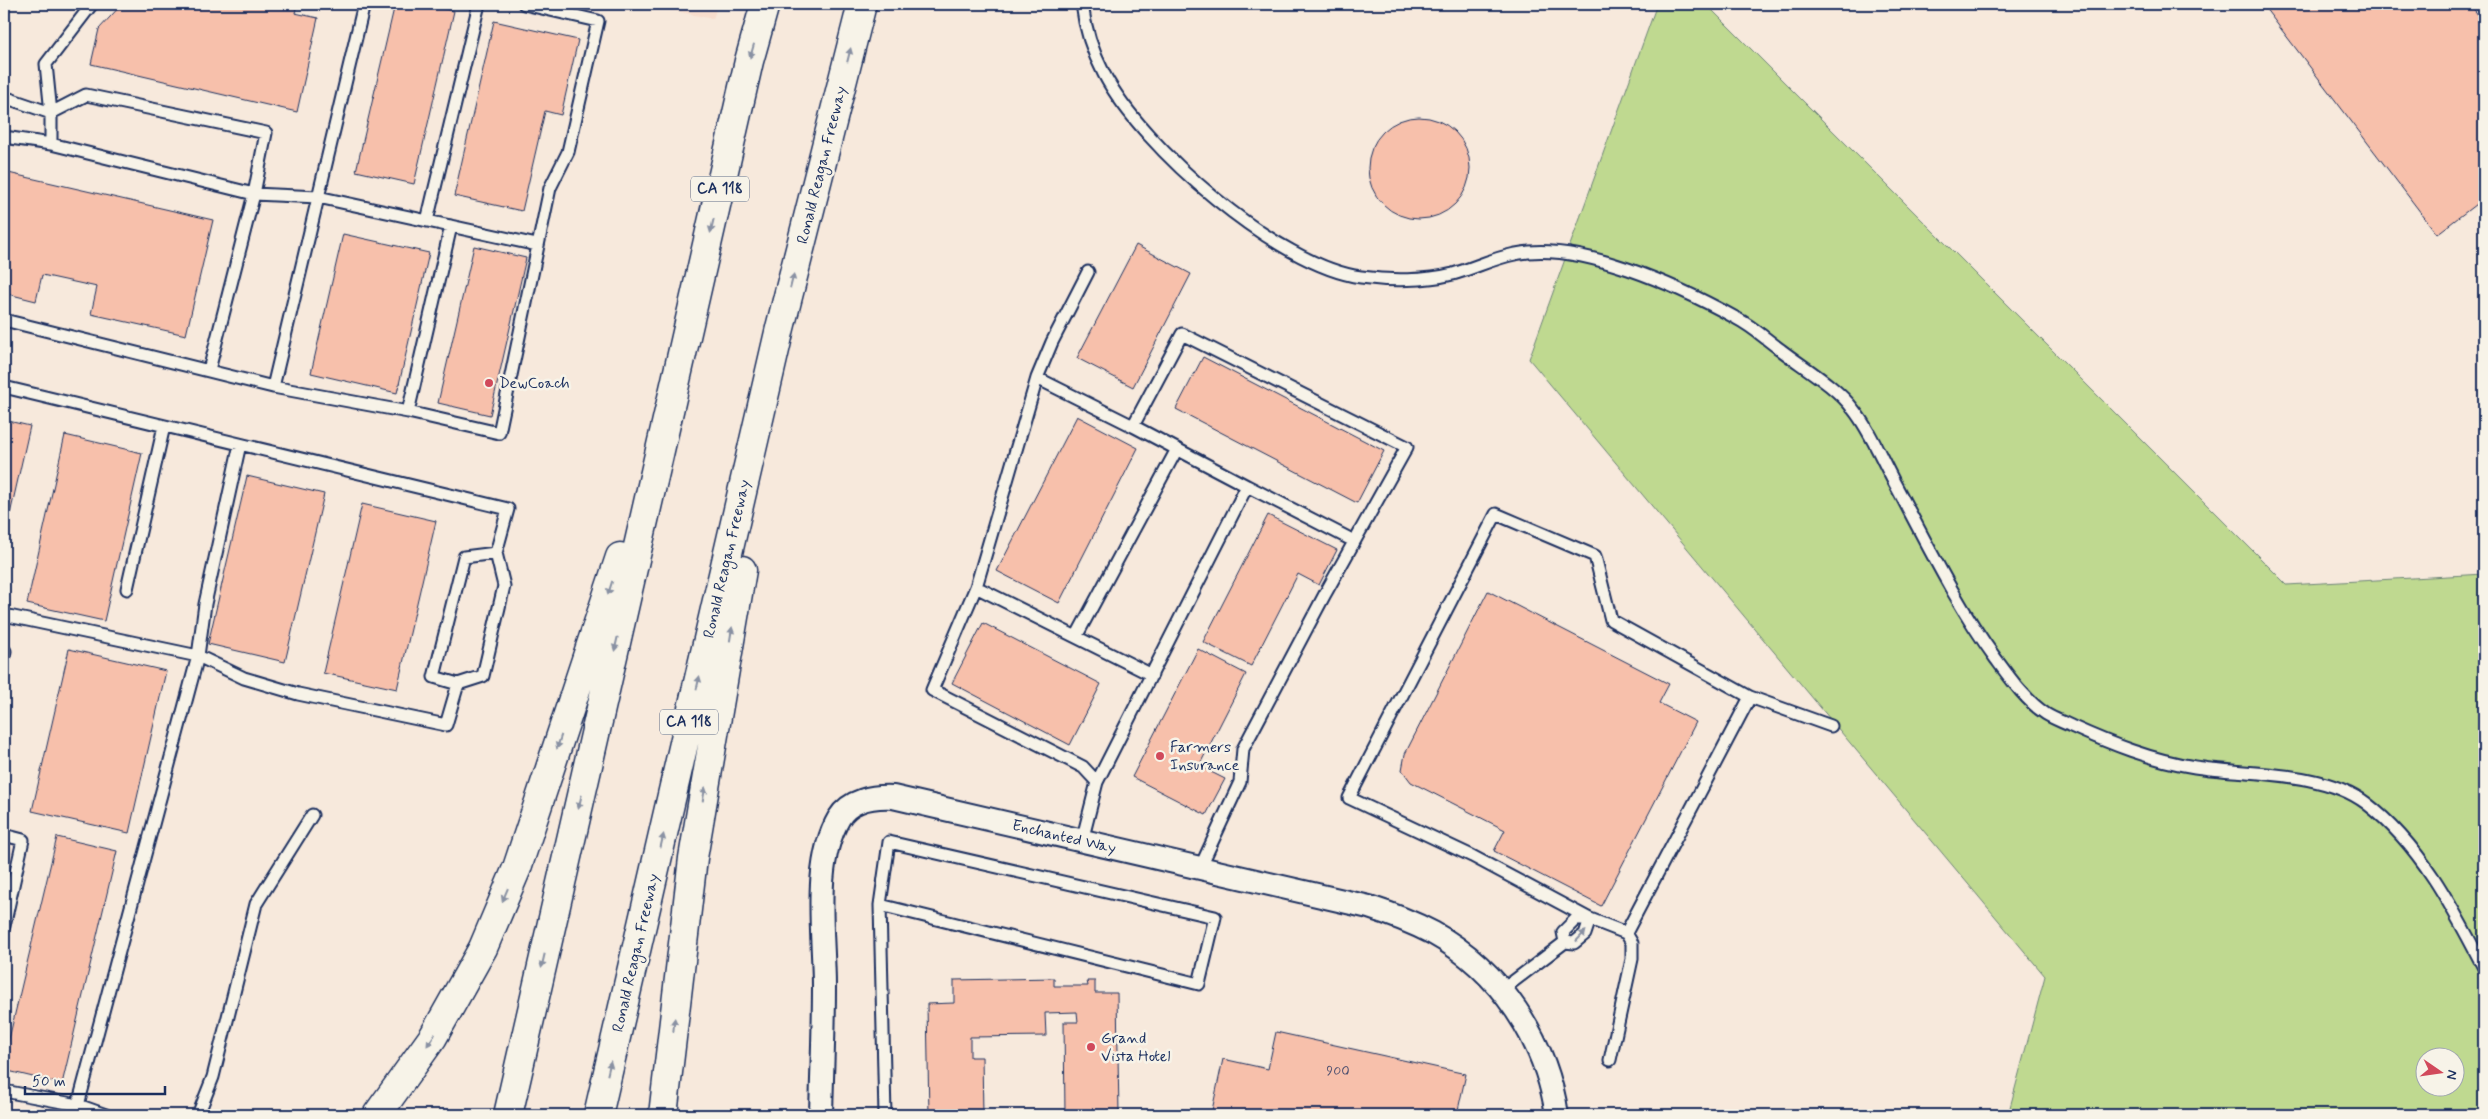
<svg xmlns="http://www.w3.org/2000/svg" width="2488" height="1119" font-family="Mynerve,sans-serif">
  <rect width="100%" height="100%" fill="#f7e9dc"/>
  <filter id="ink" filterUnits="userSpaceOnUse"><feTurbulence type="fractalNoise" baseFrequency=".02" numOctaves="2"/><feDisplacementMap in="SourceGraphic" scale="10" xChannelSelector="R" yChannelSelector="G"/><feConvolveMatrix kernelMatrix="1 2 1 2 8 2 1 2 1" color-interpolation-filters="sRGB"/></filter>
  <g filter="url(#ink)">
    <path fill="#f7ddcd" d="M644 4H718L713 19Z"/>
    <path fill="#bfd990" stroke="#6d8477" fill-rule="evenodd" d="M1657 4H1706L2287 585 2484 574V1115H2008L2045 976 1529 359ZM2426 1056H2456V1086H2426Z"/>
    <path fill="#f7c0ab" stroke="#1b2f5e" d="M122 4H297L295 13 318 18 297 112 91 64 99 29Z
      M395 4H420L454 11 414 184 356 171Z
      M2262 4H2470L2484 23V198L2437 234Z
      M494 21 578 40 561 115 545 111 522 211 454 196Z
      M1368 168a51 51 0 1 1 102 0a51 51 0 1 1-102 0Z
      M4 172 213 220 186 335 91 314 97 287 42 275 36 301 4 293Z
      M343 234 429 253 397 393 311 373Z
      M1136 245 1191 274 1133 387 1077 358Z
      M474 246 526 258 490 415 438 403Z
      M1203 357 1384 451 1357 503 1176 409Z
      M1077 416 1138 448 1059 603 997 571Z
      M4 420 30 426 4 541Z
      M65 435 142 453 104 621 27 604Z
      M247 476 324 494 285 662 208 644Z
      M362 504 436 521 397 689 323 673Z
      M1268 515 1337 550 1319 585 1298 574 1251 666 1203 642Z
      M1488 591 1669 684 1659 703 1696 722 1601 906 1494 851 1505 830 1411 782 1402 770 1405 754Z
      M983 623 1101 684 1070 745 952 683Z
      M69 649 166 671 129 833 32 811Z
      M1198 649 1246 674 1199 766 1225 779 1206 815 1132 777Z
      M57 837 117 851 62 1084 4 1070V1060Z
      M1054 978V986H1088L1087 981H1095V993H1117L1119 1115H1065L1064 1022H1078L1077 1012 1045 1013 1046 1036 970 1037V1057H982L983 1115H929L927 1004 954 1003V980Z
      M1276 1032 1466 1074 1458 1110 1481 1115H1211L1223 1059 1268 1069Z"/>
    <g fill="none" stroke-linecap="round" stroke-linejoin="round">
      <defs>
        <path id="service" d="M364 4 273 387 408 412 499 433 550 188 568 152 598 21 524 4
          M1082 4C1085 29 1092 51 1104 74 1142 147 1278 266 1361 277 1390 281 1425 281 1453 274 1474 268 1494 258 1515 254 1579 240 1680 287 1736 318 1752 326 1766 339 1781 350 1803 367 1837 387 1853 409 1870 430 1881 458 1894 482 1926 542 1956 604 1996 659 2010 678 2026 701 2046 714 2054 719 2063 722 2071 726 2111 744 2151 760 2195 767 2246 775 2323 770 2366 803 2421 845 2453 908 2484 968
          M4 97 51 113 46 64 92 4
          M4 137 51 144 254 194 318 197 537 245
          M51 144V113L86 95 266 133 254 194 209 370
          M427 221 479 4
          M4 320 273 387
          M1037 378 1052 342 1088 272
          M4 387 508 509 496 553 504 586 483 676 458 684 434 677 464 557 496 553
          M408 412 451 226
          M1133 426 1247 486
          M976 587 1152 675
          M127 589 164 426
          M4 615 198 656 244 678 298 694 446 725 458 684
          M1076 637 1177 449
          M4 657 5 651
          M1750 697 1831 726
          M1097 782 1247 486 1354 541
          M4 835 23 840 4 926
          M1082 841 1097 782 1083 767 932 690 976 587 1037 378 1133 426 1182 334 1407 447 1325 594 1243 749 1240 782 1200 868
          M880 905 1199 984 1215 917 889 842 880 905 885 1115
          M1565 942 1563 932 1576 919H1590L1626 933 1750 697 1611 620 1595 556 1496 514 1349 798 1472 856 1590 919
          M1502 990 1565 942 1574 943 1585 934 1590 919
          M1610 1060 1632 959V943L1626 933
          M4 1091 78 1105 198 656 205 604 240 444
          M78 1105 106 1115
          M198 1115 213 1077 256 904 312 815"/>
        <path id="minor" d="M821 1115C822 1072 824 1029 824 986 824 935 812 864 839 818 850 800 873 796 893 797L1369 907C1391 914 1412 922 1433 933 1500 970 1546 1040 1557 1115"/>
        <path id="motorway" d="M377 1115 433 1037 483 948 517 868 620 557
          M508 1115 749 61 765 4
          M598 1115 780 328 862 4
          M663 1115 693 858 742 570"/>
      </defs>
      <use href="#service" stroke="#1b2f5e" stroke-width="15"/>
      <use href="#minor" stroke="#1b2f5e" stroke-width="26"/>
      <use href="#motorway" stroke="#1b2f5e" stroke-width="31"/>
      <use href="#service" stroke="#f7f3e8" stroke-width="11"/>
      <use href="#minor" stroke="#f7f3e8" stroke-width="22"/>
      <use href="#motorway" stroke="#f7f3e8" stroke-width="28"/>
    </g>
    <defs><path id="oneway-solid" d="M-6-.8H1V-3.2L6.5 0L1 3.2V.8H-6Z" transform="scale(1.25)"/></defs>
    <g fill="#8991a3">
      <use href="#oneway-solid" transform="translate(752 51) rotate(106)"/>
      <use href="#oneway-solid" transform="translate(849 55) rotate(-76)"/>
      <use href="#oneway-solid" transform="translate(712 226) rotate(103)"/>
      <use href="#oneway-solid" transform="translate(792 281) rotate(-76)"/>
      <use href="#oneway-solid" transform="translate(610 588) rotate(108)"/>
      <use href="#oneway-solid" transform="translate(731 634) rotate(-81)"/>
      <use href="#oneway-solid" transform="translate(616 644) rotate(103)"/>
      <use href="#oneway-solid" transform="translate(698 683) rotate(-77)"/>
      <use href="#oneway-solid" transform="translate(559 742) rotate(108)"/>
      <use href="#oneway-solid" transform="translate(704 794) rotate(-80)"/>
      <use href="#oneway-solid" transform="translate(580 802) rotate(103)"/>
      <use href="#oneway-solid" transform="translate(662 841) rotate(-77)"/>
      <use href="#oneway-solid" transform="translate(505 895) rotate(113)"/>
      <use href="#oneway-solid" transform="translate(1581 936) rotate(-47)"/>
      <use href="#oneway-solid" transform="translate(543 961) rotate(103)"/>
      <use href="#oneway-solid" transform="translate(674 1025) rotate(-84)"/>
      <use href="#oneway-solid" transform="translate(431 1040) rotate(124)"/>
      <use href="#oneway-solid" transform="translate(609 1068) rotate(-77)"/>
    </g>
  </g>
  <g fill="#d1495b" stroke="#f7f3e8" stroke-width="2">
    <circle cx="489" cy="383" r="5"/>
    <circle cx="1160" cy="756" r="5"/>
    <circle cx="1091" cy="1047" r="5"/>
  </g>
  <g text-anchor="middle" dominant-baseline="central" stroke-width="5" stroke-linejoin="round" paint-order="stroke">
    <g font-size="14" fill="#525371">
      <text x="1338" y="1071">900</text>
    </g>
    <g fill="#f7f3e8" stroke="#5d6a87" stroke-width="1">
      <rect x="691" y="176.5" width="58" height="25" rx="4"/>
      <rect x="660" y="709.5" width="58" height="25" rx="4"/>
    </g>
    <g font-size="15" font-weight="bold" fill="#1b2f5e">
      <text x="720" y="189">CA 118</text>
      <text x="689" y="722">CA 118</text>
    </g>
    <g font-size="16" fill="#1b2f5e" stroke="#f7f3e8">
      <text transform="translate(822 165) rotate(-76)">Ronald Reagan Freeway</text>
      <text transform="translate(727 559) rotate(-77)">Ronald Reagan Freeway</text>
      <text transform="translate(1064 837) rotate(13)">Enchanted Way</text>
      <text transform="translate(636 953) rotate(-77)">Ronald Reagan Freeway</text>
    </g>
    <g font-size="16" fill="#1b2f5e" stroke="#f7f3e8" text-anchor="start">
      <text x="499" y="383">DewCoach</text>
      <text x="1170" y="747">Farmers<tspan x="1170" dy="18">Insurance</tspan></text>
      <text x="1101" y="1038">Grand<tspan x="1101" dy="18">Vista Hotel</tspan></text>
    </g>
  </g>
  <rect width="2488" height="1119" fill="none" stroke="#f7f3e8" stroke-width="20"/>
  <rect x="10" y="10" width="2468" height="1099" fill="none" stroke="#1b2f5e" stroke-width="2" filter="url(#ink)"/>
  <g transform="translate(2440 1072) rotate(103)"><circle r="24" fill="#f7f3e8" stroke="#9fa5b1"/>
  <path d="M0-4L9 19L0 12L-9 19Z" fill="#d1495b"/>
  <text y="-8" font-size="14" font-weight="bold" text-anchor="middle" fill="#1b2f5e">N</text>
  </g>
  <path d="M25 1086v8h140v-8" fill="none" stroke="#1b2f5e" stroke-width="2.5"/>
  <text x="32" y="1086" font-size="15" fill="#1b2f5e" stroke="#f7f3e8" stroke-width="4" paint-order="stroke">50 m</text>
</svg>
